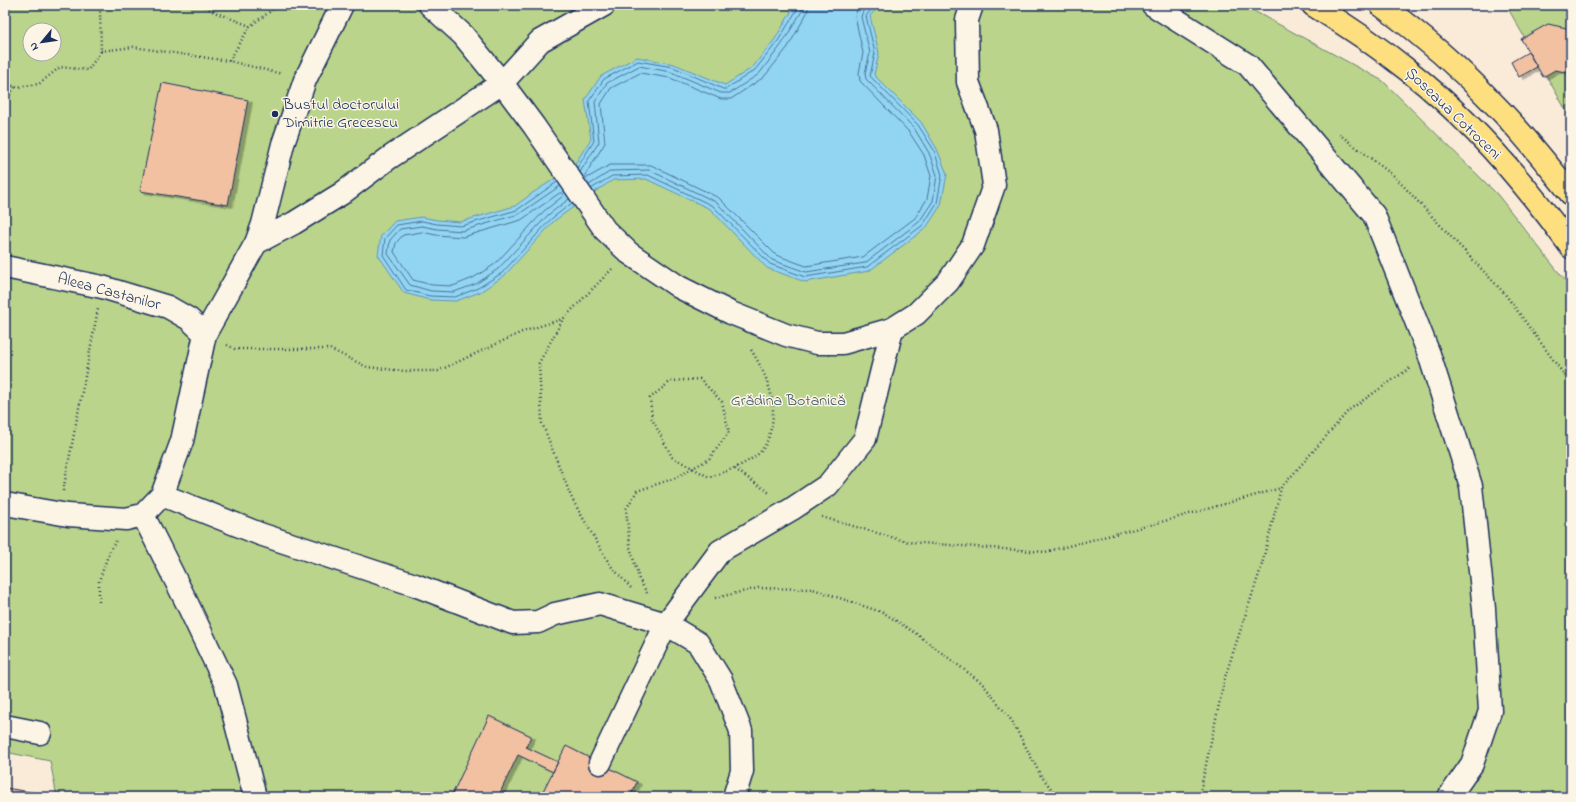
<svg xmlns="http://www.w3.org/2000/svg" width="1576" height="802" font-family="'Indie Flower',sans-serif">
  <defs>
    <filter id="shadow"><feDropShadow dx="4.5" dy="2.5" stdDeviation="0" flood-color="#0004"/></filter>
  </defs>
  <rect width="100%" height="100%" fill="#faebd8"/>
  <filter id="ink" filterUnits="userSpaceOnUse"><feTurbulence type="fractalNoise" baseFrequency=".025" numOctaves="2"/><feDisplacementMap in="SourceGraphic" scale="8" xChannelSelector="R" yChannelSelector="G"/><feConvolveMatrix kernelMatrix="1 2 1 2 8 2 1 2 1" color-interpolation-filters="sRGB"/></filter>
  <g filter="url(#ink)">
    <path fill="#bad48b" stroke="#6a8274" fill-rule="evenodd" d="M5 5H1243L1383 81 1497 194 1571 288V797H57L50 761 5 752ZM30 30H54V54H30Z
      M1506 5H1571V119Z"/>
    <path fill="#92d5f3" stroke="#6293b7" d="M795 5H880L870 16 879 53 874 75 921 122 937 149 947 174 941 205 926 228 869 271 805 282 767 268 710 209 646 179 613 180 590 195 554 221 504 276 480 292 456 301 430 300 404 293 378 255 381 236 395 221 422 217 437 220 460 222 515 206 534 192 572 168 591 139 585 100 601 76 637 57 674 64 725 85 752 68 775 39Z"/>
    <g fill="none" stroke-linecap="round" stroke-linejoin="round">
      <path stroke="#4b719a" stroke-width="1" d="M809 5 807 13 788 47 764 77 731 99H721L670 78 640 73 611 88 601 104 605 143 585 175V178H587L610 165H651L719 198 776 255 806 266 863 257 915 218 927 199 931 176 924 155 909 132 860 81 859 73 863 53 855 16 857 10 860 5
        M577 168 594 141 589 101 604 79 638 61 673 67 723 89H726L755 70 778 41 798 8V5
        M580 172 599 142 595 102 607 83 639 66 671 72 721 93H730L759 74 782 44 802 11 803 5
        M557 182 517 210 461 226 437 224 422 221 397 225 385 238 383 255 406 290 430 296 455 297 478 288 502 273 551 219 572 203
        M589 185 611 171 649 170 716 202 772 260 806 272 865 263 919 222 933 201 937 175 929 153 914 128 866 79 865 73 870 53 861 17 863 11 868 5
        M560 186 519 214 462 231 437 229 422 226 400 229 390 240 388 254 410 285 431 291 454 292 476 284 498 269 548 215 569 199
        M591 189 612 176 648 175 713 206 770 264 805 277 867 267 923 225 937 203 942 175 934 150 918 125 870 76 875 53 866 16 875 5
        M560 193H563V196L544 211 495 264 473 278 453 286 432 285 413 280 394 252 396 243 403 235 422 232 436 235 463 237 521 220Z"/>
    </g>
    <path fill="#f2c1a2" stroke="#1b2f5e" filter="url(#shadow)" d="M1548 24 1571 29V73L1555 70 1543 77 1521 39Z
      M1528 52 1537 67 1519 77 1511 62Z
      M162 83 248 100 228 205 140 191Z
      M489 716 531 736 526 747 558 762 553 772 518 755 498 797H451Z
      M566 746 637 782 630 797H540Z
      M5 788 43 794V797H5Z"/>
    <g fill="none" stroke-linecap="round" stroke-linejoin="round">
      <defs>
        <path id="minor" d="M430 5 463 35 502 83 534 126 605 230 629 253 679 287 731 313 786 335 817 343H843L892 329 916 314 948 282 973 245 994 185 986 130 968 82 967 20 972 5
          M1153 5 1248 65 1374 215 1429 354 1471 486 1484 609 1490 711 1472 764 1449 797
          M256 243 294 223 341 194 389 158 502 83 540 41 604 5
          M5 267 102 287 168 307 189 319 205 334
          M162 495 260 534 415 585 513 623 538 622 555 614 600 604 666 624 698 643 721 680 741 731 742 771 734 797
          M5 504 68 515 126 519 143 515
          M5 726 40 733
          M600 763 666 624 720 551 792 509 828 485 865 439 892 329
          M255 797 226 685 186 601 143 515 162 495 182 441 205 334 256 243 263 224 283 144 305 80 342 5"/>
        <path id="major" d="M1313 5C1346 25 1379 47 1410 72 1472 121 1525 183 1571 247
          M1381 5C1422 35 1461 69 1496 106 1523 133 1547 164 1571 194"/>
      </defs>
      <use href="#minor" stroke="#1b2f5e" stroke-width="25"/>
      <use href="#major" stroke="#1b2f5e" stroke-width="25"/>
      <path stroke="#1b2f5e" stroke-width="2.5" stroke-dasharray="1 3" stroke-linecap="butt" d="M202 5 214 12 250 26
        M101 51 133 47 229 61 282 74
        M229 61 250 26 279 5
        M5 82 15 87 39 84 60 67 88 70 101 51 100 9 102 5
        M5 101 15 87
        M1339 134 1394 176 1505 294 1571 384
        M612 269 563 319 539 363 542 423 572 499 610 565 631 588
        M227 345 235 349H330L367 367 405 371H438L522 332 562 319
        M735 469 771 494
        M63 491 98 309
        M822 517 908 542 1045 552 1154 524 1281 488
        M647 593 639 579 630 547 626 509 637 491 675 478 709 459 729 432 722 402 700 379 671 381 650 398 652 419 672 457 709 477C725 472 740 467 754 457 763 452 768 441 770 432 779 401 766 374 750 348
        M715 598 758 588 813 589 884 613 918 635 982 683 1012 721 1041 776 1058 797
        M99 602V581L110 550 116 541
        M1199 797 1225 677 1261 568 1281 488 1349 410 1410 368"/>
      <use href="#minor" stroke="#fcf5e5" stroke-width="22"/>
      <use href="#major" stroke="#fedf80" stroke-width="22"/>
    </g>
  </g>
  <circle fill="#1b2f5e" stroke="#fcf5e5" stroke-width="1.5" cx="275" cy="114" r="4"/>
  <g text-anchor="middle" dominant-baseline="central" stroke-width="3" stroke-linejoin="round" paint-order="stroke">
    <g font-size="16" fill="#1b2f5e" stroke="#fcf5e5" text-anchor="start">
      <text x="283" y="105">Bustul doctorului<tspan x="283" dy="18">Dimitrie Grecescu</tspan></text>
    </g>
    <g font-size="16" fill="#1b2f5e" stroke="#fcf5e5">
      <text transform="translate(1453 114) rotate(44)">Șoseaua Cotroceni</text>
      <text transform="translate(109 292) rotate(15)">Aleea Castanilor</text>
    </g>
    <g font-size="16" fill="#435869" stroke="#fcf5e5">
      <text x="788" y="401">Grădina Botanică</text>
    </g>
  </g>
  <rect width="1576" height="802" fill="none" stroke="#fcf5e5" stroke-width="20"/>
  <rect x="10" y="10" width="1556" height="782" fill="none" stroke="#1b2f5e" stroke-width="1.5" filter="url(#ink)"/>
  <g transform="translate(42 42) rotate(241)"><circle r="19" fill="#fcf5e5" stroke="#a2a6af"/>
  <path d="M0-3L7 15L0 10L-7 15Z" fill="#1b2f5e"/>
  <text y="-6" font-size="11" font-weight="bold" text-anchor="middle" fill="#1b2f5e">N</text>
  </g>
</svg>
